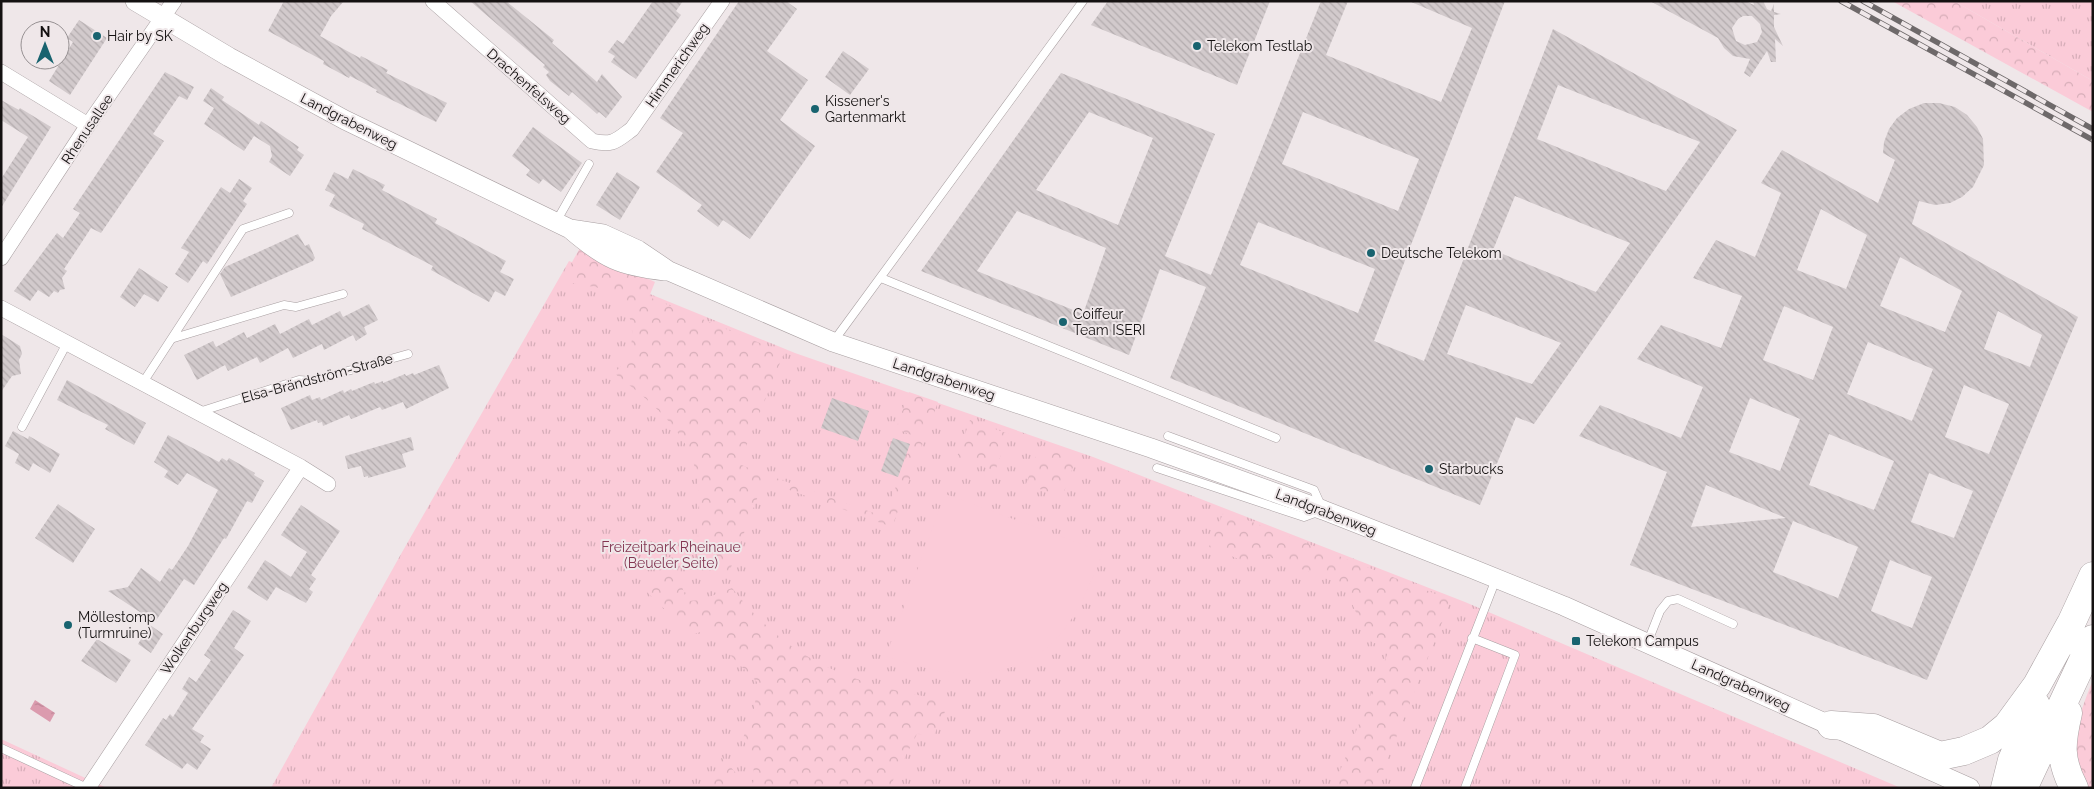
<svg xmlns="http://www.w3.org/2000/svg" width="2094" height="789" font-family="Raleway,sans-serif">
  <defs>
    <pattern id="grass-tufts" width="24" height="20" patternUnits="userSpaceOnUse" patternTransform="scale(1.25)"><rect width="24" height="20" fill="#fbcbd8"/><path d="M3 7l-1-3M5 7V3M7 7l1-3M15 17l-1-3M17 17v-4M19 17l1-3" fill="none" stroke="#d6adb8"/></pattern>
    <pattern id="forest-crowns" width="20" height="18" patternUnits="userSpaceOnUse" patternTransform="scale(1.25)"><rect width="20" height="18" fill="#fbcbd8"/><path d="M2 6a3 3 0 1 1 6 0M12 15a3 3 0 1 1 6 0" fill="none" stroke="#d6adb8"/></pattern>
    <pattern id="water-ripples" width="26" height="14" patternUnits="userSpaceOnUse" patternTransform="scale(1.25)"><rect width="26" height="14" fill="#db9bae"/><path d="M2 4q2-2 4 0t4 0M15 11q2-2 4 0t4 0" fill="none" stroke="#bb8495"/></pattern>
    <pattern id="building-back-hatch" width="6" height="6" patternUnits="userSpaceOnUse" patternTransform="scale(1.25)"><rect width="6" height="6" fill="#d2cacc"/><path d="M-1 5l2 2M0 0l6 6M5-1l2 2" fill="none" stroke="#b3acae"/></pattern>
  </defs>
  <rect width="100%" height="100%" fill="#efe7e9"/>
  <path fill="url(#grass-tufts)" d="M1954 1H2093V81Z
    M569 261 795 353 1093 457 1465 602 1901 788H271L401 554Z
    M1 739 107 788H1Z"/>
  <path fill="url(#forest-crowns)" d="M1892 1H1954L2093 81V112Z
    M580 248 655 282 649 297 784 353 739 464 766 475 730 570 709 577 696 570C697 532 706 485 688 449 672 418 641 394 614 373 639 352 639 311 610 293 593 282 580 290 563 278Z
    M909 392 938 402 892 527 773 484 776 478 885 517 914 436 896 429Z
    M970 420 1009 434 995 471 957 457Z
    M1040 445 1076 459 1062 497 1026 484Z
    M1224 511 1451 600 1376 788H1333L1389 650 1368 640 1344 585 1256 552 1251 564 1209 547Z
    M664 556 680 559 681 584 687 601 701 600 732 588C793 666 856 685 950 701L934 735 917 734 889 788H830L824 782 821 788H751C759 774 749 751 743 738L754 709 758 683 732 657 710 629 691 635 646 591Z
    M2093 680V788H2089C2063 755 2079 714 2093 680Z
    M722 757 740 778 735 788H706Z"/>
  <path fill="#fbcbd8" d="M945 494 1103 552C1090 584 1076 621 1051 644 1003 687 940 675 886 656Z"/>
  <path fill="url(#water-ripples)" d="M35 700 55 713 50 722 30 709Z"/>
  <path fill="url(#building-back-hatch)" fill-rule="evenodd" d="M284 1H344L331 16 320 36 360 58 361 56 388 70 386 73 447 103 436 122 376 92 377 90 350 76 349 78 323 64 324 61 268 31Z
    M470 1H506L554 40 552 43 597 82 602 74 622 97 606 118 599 112 597 114 572 92 569 96 550 81 546 75 549 72 543 67 545 65Z
    M653 1H683L676 11 681 15 636 79 611 62 615 56 608 52 617 40 623 44Z
    M739 1H786L797 9 767 51 808 80 780 120 815 146 750 239 723 220 718 227 697 211 702 205 656 172 683 133 660 118Z
    M1108 1H1270L1237 85 1091 25Z
    M1321 1H1348L1326 55 1441 102 1472 28 1409 1H1505L1374 341 1424 361 1553 29 1737 130 1534 424 1516 417 1480 505 1170 378 1206 287 1160 269 1129 355 921 271 1061 73 1215 134 1165 256 1211 275ZM1558 85 1700 142 1666 191 1537 139ZM1089 112 1153 138 1118 225 1036 190ZM1303 112 1419 159 1398 211 1282 164ZM1515 196 1630 243 1596 292 1493 250ZM1017 211 1106 248 1083 314 977 271ZM1258 222 1375 269 1358 313 1240 265ZM1466 305 1561 343 1532 384 1447 354Z
    M1650 1H1731L1730 3 1745 1 1754 5 1753 1H1763L1767 9 1771 11 1774 4V12L1781 14 1774 15V27L1783 46 1775 39 1776 62H1771L1767 51 1750 77 1744 73 1750 59 1733 56 1724 48 1718 38ZM1743 16H1752L1760 24 1762 32 1757 42 1745 45 1736 41 1732 28 1738 19Z
    M79 20 107 38 70 95 49 81 73 42 67 38Z
    M843 51 869 69 850 95 825 77Z
    M165 72 194 87 187 100 179 96 153 134 164 141 101 233 91 228 78 248 64 269 67 271 62 278 65 289 60 290 58 293 54 291 49 297 38 290 30 301 14 291 57 233 63 238 80 213 73 209Z
    M211 88 224 97 222 100 259 125 261 121 299 147 297 150 304 155 290 176 269 162 272 156 270 146 254 136 244 151 204 124 214 108 203 101Z
    M1 100 19 110 20 108 51 127 1 208V179L28 137 1 120Z
    M1924 103H1939L1955 107 1967 115 1977 127 1983 139 1984 165 1973 187 1962 197 1950 203 1935 205 1919 201 1912 224 2078 317 1927 680 1630 565 1667 472 1579 436 1600 405 1681 438 1703 387 1637 359 1661 325 1721 348 1742 296 1693 278 1716 240 1755 257 1781 193 1761 183 1782 150 1878 203 1895 160 1883 153 1884 142 1889 129 1897 118 1909 109ZM1821 209 1867 235 1846 289 1797 270ZM1900 257 1962 291 1945 332 1880 306ZM1784 306 1833 327 1813 380 1763 360ZM1998 311 2042 335 2030 367 1984 349ZM1868 342 1933 369 1912 421 1847 394ZM1964 385 2009 404 1989 454 1945 437ZM1750 398 1800 419 1780 471 1729 452ZM1829 434 1894 461 1874 510 1809 485ZM1929 473 1973 491 1954 538 1911 522ZM1706 485 1786 518 1691 527ZM1793 521 1858 547 1838 598 1773 572ZM1890 560 1932 577 1912 628 1871 611Z
    M533 127 582 163 561 192 543 179 539 184 526 175 530 170 512 156Z
    M353 169 385 185 382 190 437 219 435 223 506 261 500 272 514 279 505 296 495 291 489 302 431 270 433 266 362 229 364 224 329 206 335 195 325 190 334 172 348 179Z
    M617 172 640 187 620 220 596 205Z
    M239 179 252 188 243 201 247 204 207 264 203 261 188 283 175 274 189 252 181 248 221 187 230 193Z
    M298 234 305 246 309 244 315 258 313 261 231 297 220 274 225 267Z
    M139 268 168 287 158 302 144 294 135 307 120 297Z
    M369 304 378 320 364 327 367 334 356 341 353 335 324 350 322 344 293 358 288 348 260 363 257 357 228 371 225 365 197 380 184 355 213 341 216 347 244 332 247 338 275 324 280 334 309 319 312 325 340 311 343 317Z
    M1 334 20 346 22 354 19 360 21 374 12 376 1 392Z
    M439 365 449 388 406 409 403 402 382 410 380 407 354 418 351 419 349 415 323 426 322 422 318 423 317 420 291 430 281 408 310 395 312 400 320 397 321 400 343 390 344 393 351 389 352 391 374 382 375 384 383 381V383L405 374 406 376 413 373 414 375Z
    M67 380 146 423 134 445 105 429 108 425 57 400Z
    M832 398 869 411 858 441 821 428Z
    M13 431 28 439 29 436 60 454 50 473 33 463 29 471 15 463 19 454 5 446Z
    M168 435 219 462 222 458 227 461 229 458 255 473 254 475 264 481 252 503 247 501 226 539 224 538 194 585 184 579 155 622 108 591 128 587 141 568 160 582 169 568 172 570 188 546 218 490 187 473 178 485 164 477 168 471 154 462Z
    M411 437 414 450 402 454 406 467 368 478V476L364 477 361 466 348 469 345 456Z
    M893 438 910 444 898 477 881 471Z
    M58 504 95 529 73 563 35 538Z
    M301 505 340 531 311 575 316 579 309 589 313 592 306 603 276 587 267 601 247 588 265 560 291 577 307 552 281 535Z
    M233 610 251 621 234 648 244 655 192 729 204 736 200 742 211 749 197 770 187 763 182 769 145 745 163 718 166 720 170 714 173 717 188 693 182 689 189 677 196 682 211 660 204 655Z
    M150 625 163 634 151 653 138 644Z
    M97 639 131 660 116 683 81 661Z"/>
  <g fill="none" stroke-linecap="round" stroke-linejoin="round">
    <defs>
      <path id="service" d="M556 222 589 164
        M881 278 1276 438
        M174 338 284 305 296 307 343 294
        M833 342 1083 1
        M142 384 243 229 289 213
        M199 412 299 380 312 381 408 354
        M22 427 67 343
        M1157 468 1304 517 1323 510 1314 490 1168 436
        M1647 644 1660 611 1668 601 1678 599 1733 624
        M1 748 87 788
        M1415 788 1496 579
        M1465 788 1515 655 1472 638"/>
      <path id="minor" d="M433 1 592 141C613 146 616 141 632 129L722 1
        M1 72 88 125
        M1 258 88 125 174 1
        M1 308 301 467 328 484
        M88 788 301 467"/>
      <path id="tertiary" d="M135 1 229 57 345 120 570 229C605 259 620 266 665 271
        M570 229 603 234 638 250 669 271 833 342 1151 448 1323 510 1473 569 1564 606 1970 788"/>
      <path id="motorway" d="M2062 643 2093 576
        M2068 713C2061 743 2059 759 2074 788
        M1831 725 1873 728 1940 756 1964 751 1990 740 2007 726 2037 685 2070 625
        M2005 788 2012 760 2036 705
        M2019 788 2027 780 2093 639"/>
    </defs>
    <use href="#service" stroke="#a89fa1" stroke-width="9"/>
    <use href="#minor" stroke="#a89fa1" stroke-width="16"/>
    <use href="#tertiary" stroke="#a89fa1" stroke-width="20"/>
    <use href="#motorway" stroke="#a89fa1" stroke-width="29"/>
    <use href="#service" stroke="#fff" stroke-width="8"/>
    <use href="#minor" stroke="#fff" stroke-width="15"/>
    <use href="#tertiary" stroke="#fff" stroke-width="19"/>
    <use href="#motorway" stroke="#fff" stroke-width="28"/>
    <defs>
      <path id="rail" d="M1841 1 2093 140
        M1863 1 2093 129"/>
    </defs>
    <use href="#rail" stroke="#6e696a" stroke-width="5.5"/>
    <use href="#rail" stroke="#efe7e9" stroke-width="4" stroke-dasharray="11" stroke-linecap="butt"/>
  </g>
  <g fill="#18636f" stroke="#efe7e9" stroke-width="2">
    <circle cx="97" cy="36" r="5"/>
    <circle cx="1197" cy="46" r="5"/>
    <circle cx="815" cy="109" r="5"/>
    <circle cx="1371" cy="253" r="5"/>
    <circle cx="1063" cy="322" r="5"/>
    <circle cx="1429" cy="469" r="5"/>
    <circle cx="68" cy="625" r="5"/>
    <rect x="1571" y="636" width="10" height="10" rx="2.5"/>
  </g>
  <g text-anchor="middle" dominant-baseline="central" stroke-width="4" stroke-linejoin="round" paint-order="stroke">
    <g font-size="14" fill="#141111" stroke="#efe7e9" text-anchor="start">
      <text x="107" y="36">Hair by SK</text>
      <text x="1207" y="46">Telekom Testlab</text>
      <text x="825" y="101">Kissener's<tspan x="825" dy="16">Gartenmarkt</tspan></text>
      <text x="1381" y="253">Deutsche Telekom</text>
      <text x="1073" y="314">Coiffeur<tspan x="1073" dy="16">Team ISERI</tspan></text>
      <text x="1439" y="469">Starbucks</text>
      <text x="78" y="617">Möllestomp<tspan x="78" dy="16">(Turmruine)</tspan></text>
      <text x="1586" y="641">Telekom Campus</text>
    </g>
    <g font-size="14" fill="#141111" stroke="#efe7e9">
      <text transform="translate(677 65) rotate(-55)">Himmerichweg</text>
      <text transform="translate(529 86) rotate(41)">Drachenfelsweg</text>
      <text transform="translate(349 121) rotate(27)">Landgrabenweg</text>
      <text transform="translate(87 129) rotate(-56)">Rhenusallee</text>
      <text transform="translate(317 378) rotate(-15)">Elsa-Brändström-Straße</text>
      <text transform="translate(944 379) rotate(18)">Landgrabenweg</text>
      <text transform="translate(1326 512) rotate(21)">Landgrabenweg</text>
      <text transform="translate(194 628) rotate(-56)">Wolkenburgweg</text>
      <text transform="translate(1741 685) rotate(24)">Landgrabenweg</text>
    </g>
    <g font-size="14" fill="#833652" stroke="#efe7e9">
      <text x="671" y="547">Freizeitpark Rheinaue<tspan x="671" dy="16">(Beueler Seite)</tspan></text>
    </g>
  </g>
  <rect width="2094" height="789" fill="none" stroke="#141111" stroke-width="5"/>
  <g transform="translate(45 45)"><circle r="24" fill="#efe7e9" stroke="#979193"/>
  <path d="M0-4L9 19L0 12L-9 19Z" fill="#18636f"/>
  <text y="-8" font-size="14" font-weight="bold" text-anchor="middle" fill="#141111">N</text>
  </g>
</svg>
